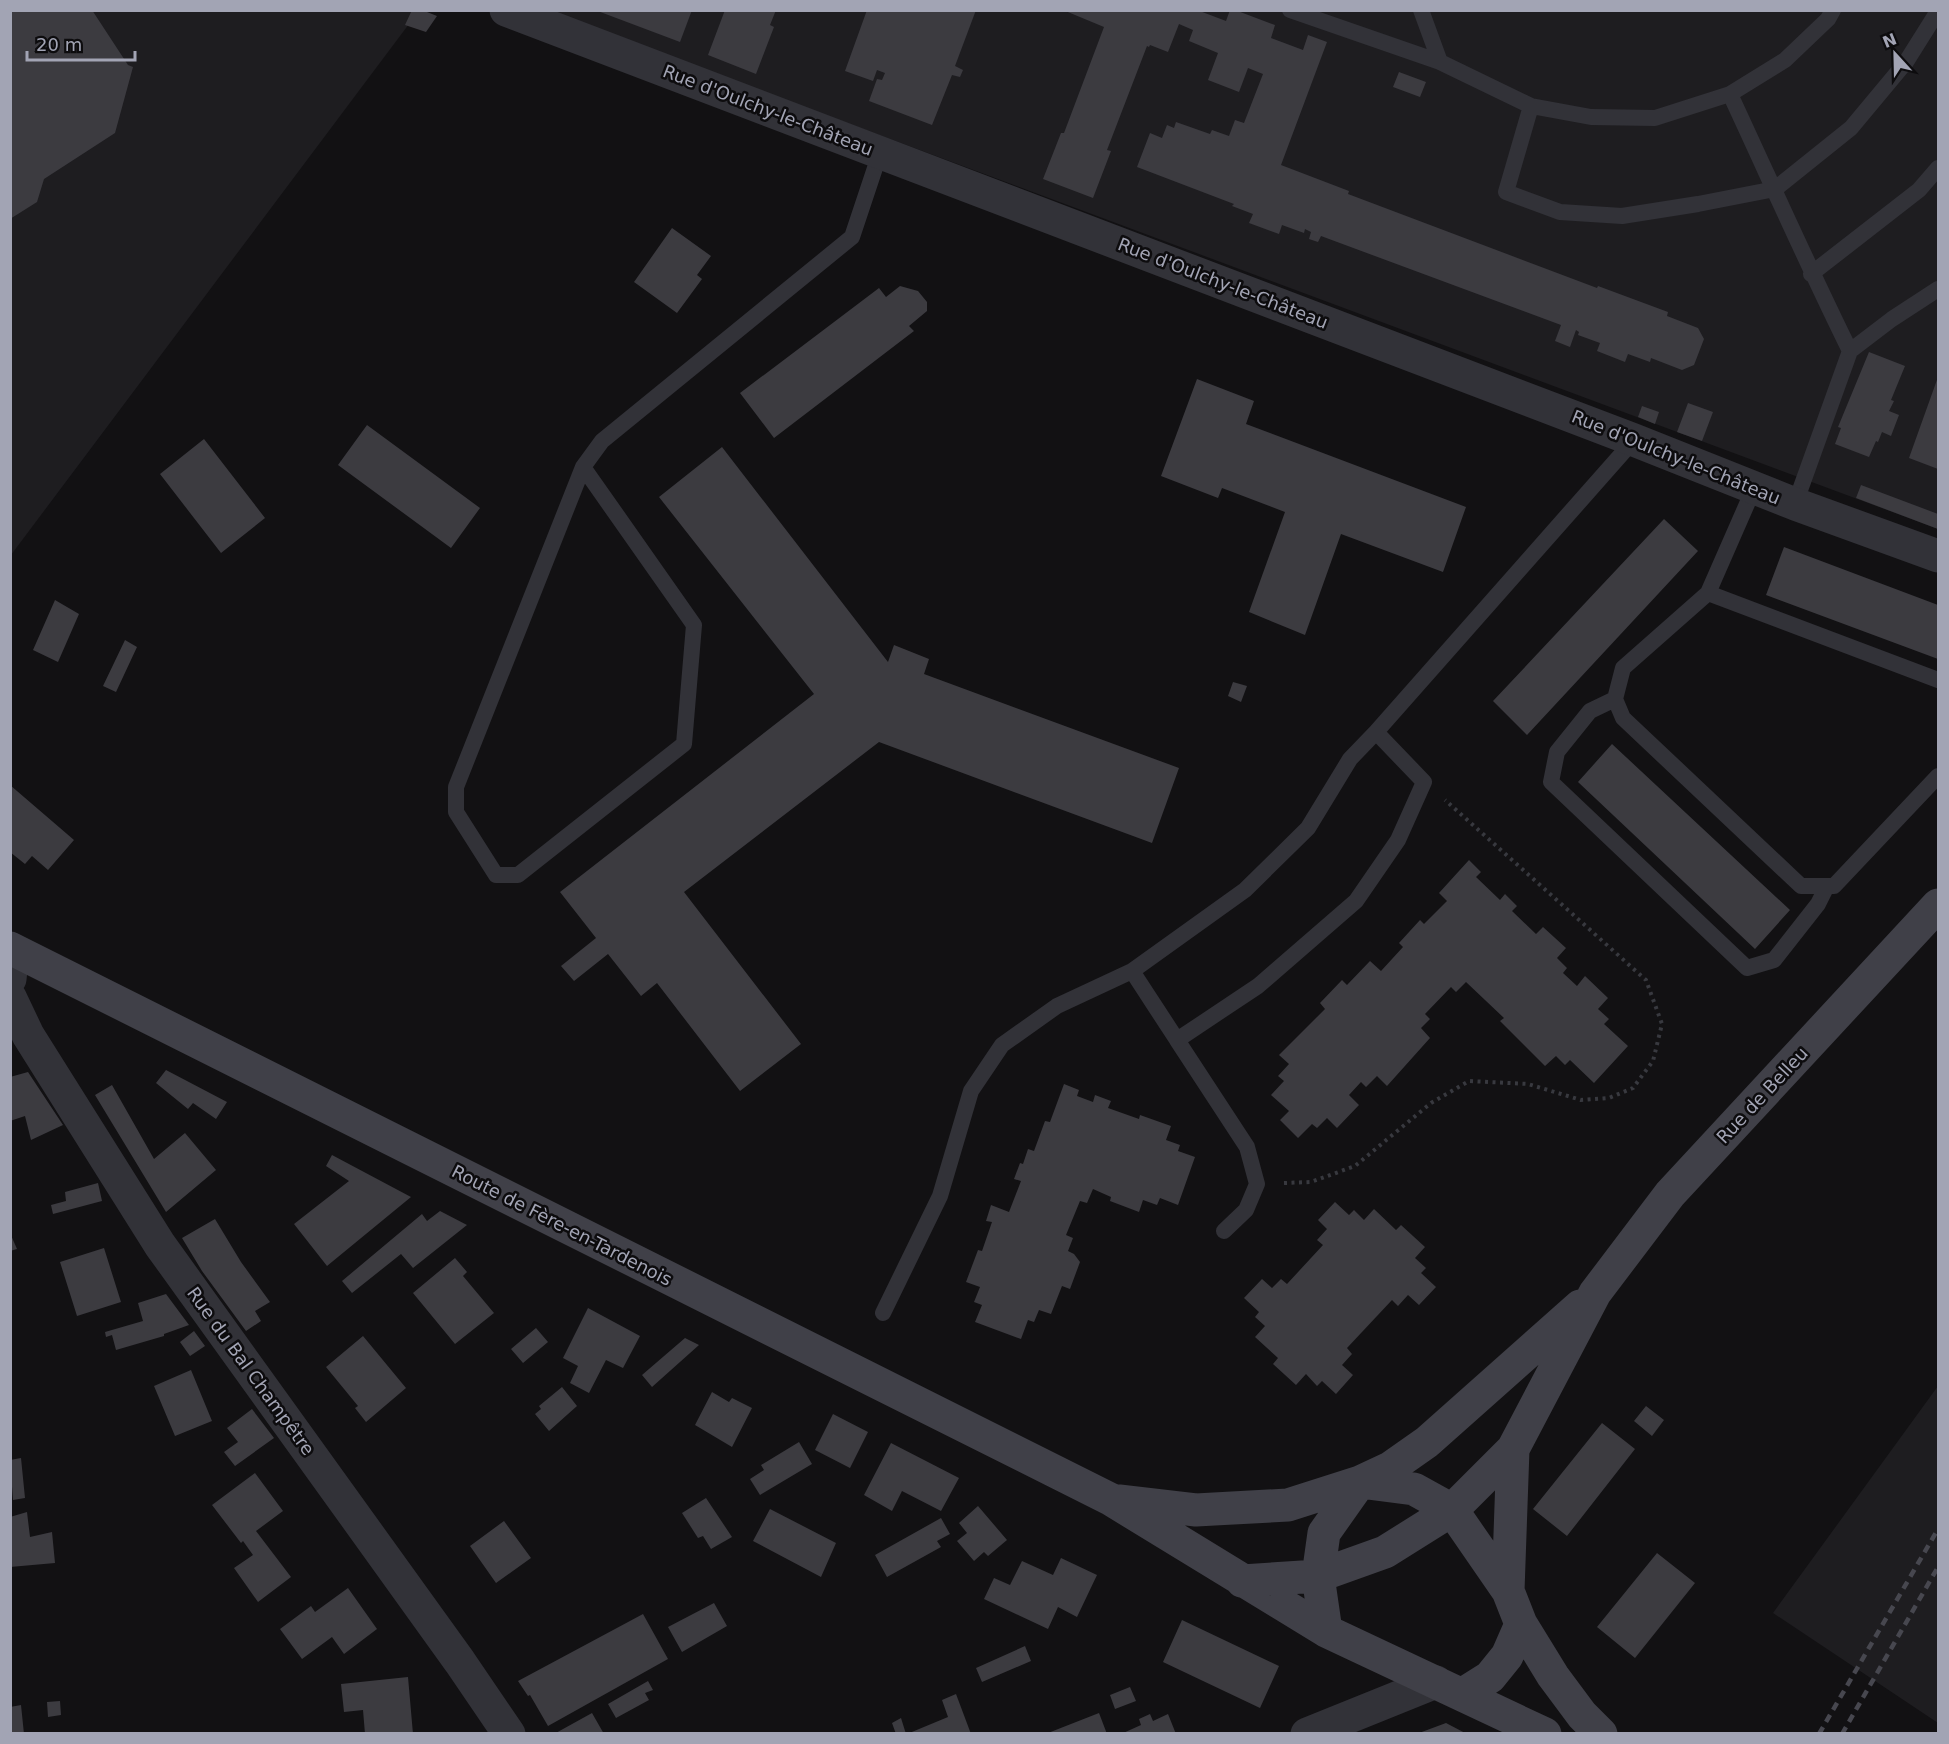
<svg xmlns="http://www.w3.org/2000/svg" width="1949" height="1744" font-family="'DejaVu Sans',sans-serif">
  <rect width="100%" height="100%" fill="#121113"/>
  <path fill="#1e1d20" d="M415 10 418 12 11 555V11Z
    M542 11H1938V529L796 104Z
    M1938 1386V1723L1773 1613Z"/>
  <path fill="#3c3b40" d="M10 10H92L128 65 133 67 115 133 44 179 37 202 10 219Z
    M412 10H422L437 16 426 32 405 25Z
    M595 10H692L680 42Z
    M725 10H776L770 25 774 27 756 74 708 55Z
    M867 10H976L955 66 963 70 960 77 952 75 932 125 869 101 877 79 882 80 885 73 877 70 873 81 845 71Z
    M1063 10H1197L1226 21 1230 10H1235L1275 25 1271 38 1303 50 1308 35 1327 42 1281 165 1349 191 1348 194 1597 288 1598 286 1668 312 1667 316 1698 328 1704 339 1694 365 1682 370 1651 358 1650 362 1628 354 1625 362 1597 351 1600 343 1578 335 1579 332 1576 330 1570 347 1555 341 1561 325 1321 236 1318 242 1309 239 1311 232 1305 229 1304 233 1282 225 1279 234 1249 223 1253 214 1232 206 1234 204 1137 167 1150 133 1162 138 1167 125 1174 128 1176 122 1210 134 1212 130 1229 136 1235 120 1244 123 1263 74 1248 68 1239 92 1208 80 1218 53 1189 41 1193 30 1179 24 1168 52 1150 45 1149 47 1147 46 1107 150 1111 151 1093 198 1043 179 1061 133H1064L1104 27Z
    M1399 72 1426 82 1420 97 1393 87Z
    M672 228 711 256 697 275 702 279 677 313 634 282Z
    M900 286 918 291 927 302V311L909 326 914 331 774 438 740 393 879 288 886 297Z
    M1869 352 1905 366 1891 400 1894 401 1889 411 1899 415 1891 436 1882 432 1878 442 1876 441 1869 457 1835 444 1841 428 1838 427Z
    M1938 377V469L1909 458Z
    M1197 379 1254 401 1246 424 1466 507 1443 572 1341 534 1305 635 1249 612 1285 512 1222 488 1218 498 1161 476Z
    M1688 403 1713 412 1702 441 1677 432Z
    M1642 406 1659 412 1655 424 1638 417Z
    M367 425 480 508 451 548 338 465Z
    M204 439 265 518 221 553 160 474Z
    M722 447 888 662 894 645 929 659 924 674 1179 768 1152 843 879 742 684 892 801 1044 740 1091 657 983 641 996 608 954 574 981 561 966 596 938 560 892 814 694 659 497Z
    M1861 485 1938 514V529L1856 498Z
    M1664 519 1698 551 1527 735 1493 701Z
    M1784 547 1938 605V659L1766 595Z
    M55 600 79 614 58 662 33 650Z
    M125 640 137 647 116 692 103 686Z
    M1233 682 1247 686 1241 702 1228 696Z
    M1612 744 1790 910 1755 949 1578 782Z
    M10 785 74 840 48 870 32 856 25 864 10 852Z
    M1469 860 1481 872 1476 877 1500 900 1505 894 1517 906 1512 911 1536 934 1543 927 1566 948 1557 958 1567 968 1563 973 1577 986 1585 976 1608 998 1598 1009 1609 1019 1604 1024 1628 1046 1594 1083 1570 1060 1565 1065 1556 1056 1545 1066 1500 1021 1504 1018 1466 982 1456 992 1451 987 1425 1014 1430 1019 1421 1028 1430 1038 1387 1086 1377 1076 1366 1087 1361 1082 1349 1095 1359 1105 1337 1128 1327 1118 1317 1128 1312 1124 1298 1138 1280 1120 1289 1111 1271 1095 1284 1081 1278 1076 1289 1064 1279 1055 1325 1009 1320 1003 1342 980 1347 985 1370 961 1381 971 1403 947 1399 943 1420 920 1424 924 1447 901 1439 893Z
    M166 1070 227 1102 216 1119 193 1103 188 1109 156 1083Z
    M28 1072 63 1125 31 1140 25 1116 10 1121V1077Z
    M1064 1084 1079 1090 1077 1096 1093 1102 1095 1095 1111 1101 1108 1108 1139 1119 1140 1115 1171 1126 1166 1140 1180 1145 1178 1151 1195 1157 1178 1205 1160 1198 1157 1205 1143 1200 1139 1212 1110 1201 1111 1197 1093 1189 1087 1203 1080 1201 1066 1235 1073 1238 1068 1251 1074 1254 1080 1262 1070 1289 1062 1286 1051 1314 1039 1310 1034 1322 1028 1320 1021 1339 975 1322 982 1305 974 1302 980 1287 966 1282 978 1250 982 1251 992 1222 986 1221 991 1205 1009 1212 1021 1181 1014 1179 1020 1163 1023 1164 1028 1149 1034 1151 1045 1121 1050 1122Z
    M112 1085 154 1159 185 1133 216 1170 166 1212 95 1095Z
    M332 1155 411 1197 327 1266 294 1224 349 1181 326 1166Z
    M98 1183 102 1201 53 1214 51 1205 66 1201 65 1192Z
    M1335 1202 1349 1215 1354 1210 1364 1220 1374 1209 1396 1230 1401 1225 1425 1247 1415 1258 1426 1268 1421 1273 1436 1287 1419 1305 1408 1295 1398 1306 1392 1300 1347 1348 1352 1354 1342 1365 1353 1375 1336 1394 1322 1381 1317 1386 1306 1374 1296 1385 1273 1364 1278 1358 1255 1337 1265 1326 1255 1317 1259 1312 1244 1298 1262 1279 1272 1288 1281 1279 1287 1284 1323 1245 1317 1240 1327 1229 1318 1220Z
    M440 1211 467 1225 413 1268 401 1254 352 1293 342 1281 422 1214 427 1221Z
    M215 1219 241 1262 270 1302 255 1311 261 1321 246 1331 202 1271 182 1238Z
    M10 1233 17 1249 10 1251Z
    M104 1248 121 1302 77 1316 60 1262Z
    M455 1258 467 1272 463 1276 494 1313 455 1344 413 1293Z
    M166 1294 189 1325 164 1334V1336L116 1350 112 1335 106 1337 105 1332 143 1321 138 1303Z
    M588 1308 640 1336 623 1368 606 1360 589 1393 570 1383 578 1366 563 1358Z
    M536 1328 548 1342 523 1363 511 1349Z
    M194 1331 205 1346 190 1356 180 1342Z
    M363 1336 406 1388 366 1422 355 1408 358 1406 326 1367Z
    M685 1338 699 1345 652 1387 642 1375Z
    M191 1370 212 1421 175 1436 154 1386Z
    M562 1387 577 1406 549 1431 535 1414 541 1409 539 1406Z
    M712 1392 729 1402 732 1398 752 1408 732 1447 695 1425Z
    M1646 1406 1664 1420 1652 1436 1634 1421Z
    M252 1409 274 1438 235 1466 224 1452 238 1442 227 1428Z
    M833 1414 868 1432 850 1468 815 1450Z
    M1602 1423 1635 1449 1567 1536 1533 1509Z
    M799 1442 812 1464 760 1495 750 1479 764 1470 761 1465Z
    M891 1443 959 1478 941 1511 902 1491 892 1511 864 1495Z
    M21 1458 25 1498 13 1500 10 1460Z
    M255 1473 283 1511 256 1531 291 1577 258 1602 234 1568 253 1555 243 1541 241 1543 212 1505Z
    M706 1498 732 1537 711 1549 703 1536 698 1538 682 1513Z
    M978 1506 1007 1540 988 1556 984 1552 974 1561 957 1541 967 1533 959 1523Z
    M770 1509 836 1543 821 1577 753 1541Z
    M27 1512 30 1537 52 1532 55 1563 10 1567V1517Z
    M941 1518 950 1534 937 1541 941 1547 887 1577 875 1555Z
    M504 1521 531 1558 496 1583 470 1546Z
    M1657 1553 1695 1583 1635 1658 1597 1627Z
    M1061 1558 1097 1575 1077 1617 1058 1607 1048 1629 984 1599 994 1578 1010 1585 1022 1561 1053 1575Z
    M348 1588 377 1629 344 1654 332 1637 302 1659 280 1629 311 1606 315 1612Z
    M714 1603 727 1626 682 1652 668 1627Z
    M643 1614 668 1659 548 1726 530 1695 528 1696 518 1681Z
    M1182 1620 1279 1666 1260 1708 1163 1662Z
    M1025 1646 1031 1661 982 1682 976 1668Z
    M408 1677 413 1734H365L363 1710 344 1712 341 1684Z
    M648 1681 653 1690 645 1693 649 1700 616 1718 608 1704Z
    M1130 1687 1136 1701 1115 1709 1110 1695Z
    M956 1694 971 1734H907L948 1717 942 1700Z
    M60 1701 61 1715 48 1717 47 1702Z
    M21 1705 24 1734H10V1707Z
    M592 1713 604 1734H554Z
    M1099 1713 1107 1734H1048V1733Z
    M1150 1714 1153 1721 1168 1714 1176 1734H1121L1141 1725 1139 1719Z
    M901 1718 906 1734H896L892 1723Z
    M1446 1723 1467 1734H1419V1733Z"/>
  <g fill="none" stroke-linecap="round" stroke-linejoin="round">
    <path stroke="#38393f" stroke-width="4" stroke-dasharray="3 4.5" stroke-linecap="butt" d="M1284 1183 1311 1182 1355 1166 1431 1103 1469 1081 1528 1084 1581 1100 1609 1098 1633 1088 1653 1061 1662 1024 1646 980 1445 800"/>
    <path stroke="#323238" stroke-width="16" d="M1290 10 1440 62 1531 106 1591 117 1655 118 1730 94
      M1421 10 1440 62
      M1531 106 1506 192 1560 212 1622 216 1698 204 1775 189 1851 128 1906 62 1938 11
      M1811 274 1919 190 1938 168
      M1850 351 1892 319 1938 289
      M583 467 694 625 684 744 518 875H496L456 812V787L583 467 602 441 852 237 880 153
      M1754 488 1708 593 1623 668 1615 699 1623 718 1801 886H1834L1938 776
      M1795 504 1850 351C1808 266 1770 180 1730 94L1785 60 1828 19 1833 10
      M1708 593 1938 680
      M1615 699 1590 711 1557 752 1551 782 1747 968 1774 960 1818 904 1827 886
      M1132 971 1177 1040 1258 986 1356 901 1398 840 1424 782 1376 732
      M1177 1040 1247 1147 1257 1184 1246 1210 1224 1231
      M883 1313 940 1196 971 1091 1002 1045 1057 1006 1132 971 1245 890 1308 828 1350 759 1376 732 1634 440"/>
    <path stroke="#323238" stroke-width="33" d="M506 10 1634 440 1795 504 1938 556
      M10 979 13 950
      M10 997 28 1035 160 1245 460 1662 509 1734
      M1307 1734 1436 1682"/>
    <path stroke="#404048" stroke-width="33" d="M10 948 1110 1499 1326 1631 1545 1734
      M1360 1482 1414 1489 1452 1510 1508 1591 1521 1624 1553 1676 1582 1715 1601 1734
      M1119 1501 1196 1510 1288 1505 1360 1482 1390 1468 1427 1442 1580 1306
      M1242 1581 1318 1576 1385 1552 1452 1510 1513 1449
      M1508 1591 1513 1449 1595 1293 1670 1194 1938 905
      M1326 1631 1318 1576 1324 1533 1360 1482
      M1463 1694 1490 1677 1507 1656 1521 1624"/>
    <path stroke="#47474f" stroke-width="4.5" stroke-dasharray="8 6" stroke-linecap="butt" d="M1819 1734 1938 1529
      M1842 1734 1938 1567"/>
  </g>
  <g text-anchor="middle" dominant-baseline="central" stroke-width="5" stroke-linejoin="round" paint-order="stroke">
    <g font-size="18" fill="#a2a4b4" stroke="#0d0c0e">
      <text transform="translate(768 110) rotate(21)">Rue d'Oulchy-le-Château</text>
      <text transform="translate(1223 283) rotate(21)">Rue d'Oulchy-le-Château</text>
      <text transform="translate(1676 457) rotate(22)">Rue d'Oulchy-le-Château</text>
      <text transform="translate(1762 1095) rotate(-47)">Rue de Belleu</text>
      <text transform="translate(562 1225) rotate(27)">Route de Fère-en-Tardenois</text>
      <text transform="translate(251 1371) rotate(54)">Rue du Bal Champêtre</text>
    </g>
  </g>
  <rect width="1949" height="1744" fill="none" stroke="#a2a4b4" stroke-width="24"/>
  <g transform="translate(1895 54) rotate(338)" stroke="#0d0c0e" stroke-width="4.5" paint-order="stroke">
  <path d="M0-4.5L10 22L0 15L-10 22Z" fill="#a2a4b4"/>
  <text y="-9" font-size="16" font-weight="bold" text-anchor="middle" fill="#a2a4b4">N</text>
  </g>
  <path d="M27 51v9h108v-9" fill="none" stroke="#a2a4b4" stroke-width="3"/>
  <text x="36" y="51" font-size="18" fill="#a2a4b4" stroke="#0d0c0e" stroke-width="4.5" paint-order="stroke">20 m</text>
</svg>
